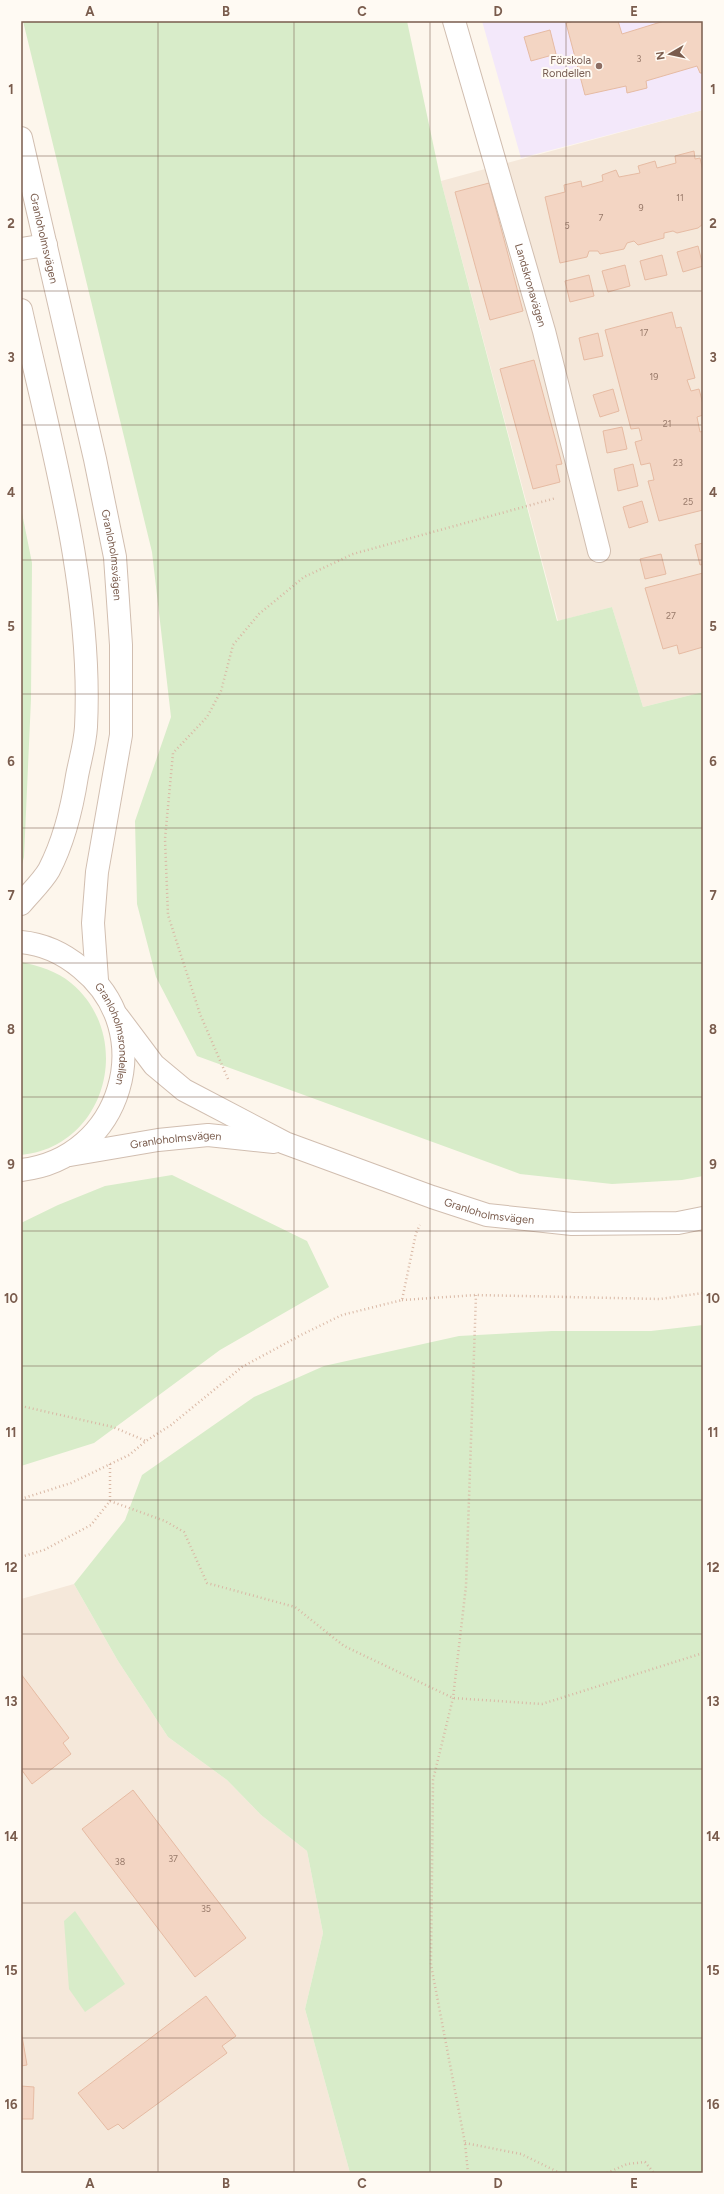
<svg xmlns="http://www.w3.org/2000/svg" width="724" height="2194" font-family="Figtree,sans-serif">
  <rect width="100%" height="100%" fill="#fdf6ec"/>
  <path fill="#f5e8da" d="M703 110V692L643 707 612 607 558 621 441 181Z
    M74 1584 118 1661 168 1737 227 1780 261 1815 307 1851 323 1933 305 2009 350 2173H21V1599Z"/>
  <path fill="#f3e8fa" d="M482 21H703V110L521 158Z"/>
  <path fill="#d8ecc9" d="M23 21H407L441 181 557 621 612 607 643 707 703 692V1176L682 1180 612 1184 520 1174 197 1056 156 977 137 904 135 821 171 717 152 552Z
    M21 508 32 563 31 699 24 857 21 868Z
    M21 962C39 966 57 971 71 983 135 1036 107 1147 21 1155Z
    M172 1175 307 1241 329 1287 220 1350 94 1443 21 1466V1223L58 1205 105 1186Z
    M703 1325V2173H350L305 2009 323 1933 307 1851 261 1815 227 1780 168 1737 118 1661 74 1584 125 1520 142 1475 254 1397 324 1366 459 1336 552 1331H651Z
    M75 1911 125 1984 85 2012 69 1989 64 1921Z"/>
  <path fill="#f3d5c3" stroke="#e6bba3" d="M574 21H618L622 34 664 21H703V73H700L697 66 646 81 647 88 627 93 626 86 585 95 566 23Z
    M550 30 556 54 531 61 524 37Z
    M694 151 695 159 700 158 703 171V224L698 228 677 233 673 231 664 233V238L638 245 634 241 627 243 624 249 600 254 598 251H589L587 257 560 263 545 197 565 192 564 185 581 181 582 187 603 181 602 175 616 170 619 177 640 173 638 166 655 161 657 168 676 163 675 156Z
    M489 183 523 311 490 320 455 192Z
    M698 246 703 266 683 272 677 252Z
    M662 255 667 275 645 280 640 261Z
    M625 265 630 286 608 292 602 271Z
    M589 275 594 296 570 302 565 281Z
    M672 312 676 328 681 327 695 378 687 380 691 391 699 389 703 404V415L697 417 700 432 703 431V510L659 521 648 481 654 480 650 463 641 465 635 442 642 440 639 428 631 429 605 330Z
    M598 333 603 356 584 360 579 338Z
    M534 360 562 464 556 465 560 482 533 489 500 369Z
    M613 389 619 411 600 417 593 395Z
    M622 427 627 449 607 453 603 431Z
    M633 464 638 486 618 491 614 469Z
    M642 501 648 522 629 528 623 507Z
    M703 543V564L700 565 695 545Z
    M661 554 666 574 645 579 640 559Z
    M703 573V647L679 654 677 645 663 649 645 588Z
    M21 1674 69 1738 63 1743 71 1754 32 1784 21 1769Z
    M133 1790 246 1938 195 1977 82 1829Z
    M206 1996 236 2036 222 2046 227 2053 123 2129 118 2124 108 2130 78 2093Z
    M21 2030 27 2065 21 2066Z
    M21 2086 34 2087 33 2119H21Z"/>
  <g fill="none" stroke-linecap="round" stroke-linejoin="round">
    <defs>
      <g id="minor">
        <path id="s1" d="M454 21 544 331 599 551"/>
        <path d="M21 249 46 245"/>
      </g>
      <g id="tertiary">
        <path id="s2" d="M21 138 95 459 115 557 121 645V735L97 872 93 923 97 980"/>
        <path d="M21 310C51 444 93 590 86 727 85 744 80 760 77 776 72 808 64 841 49 870 42 882 30 893 21 904"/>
        <path id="s3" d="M21 942C44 944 63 953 81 968 160 1032 122 1159 21 1170"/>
        <path id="s4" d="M118 1017 154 1065 184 1090 285 1143 432 1197 487 1215 572 1224 678 1223 703 1218"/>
        <path id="s5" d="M70 1155 158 1140 208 1135 274 1142"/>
      </g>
    </defs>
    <use href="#minor" stroke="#d1beb0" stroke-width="24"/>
    <use href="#tertiary" stroke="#d1beb0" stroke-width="24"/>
    <path stroke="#d9b8a5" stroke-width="2.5" stroke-dasharray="1 3" stroke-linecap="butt" d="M228 1079 200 1014 168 915 165 839 173 753 207 717 221 691 233 645 259 614 304 577 353 554 556 498
      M402 1300 476 1295 660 1299 703 1293
      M21 1406 113 1427 146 1441
      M21 1499 71 1483 129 1455 146 1441 171 1425 242 1367 301 1335 342 1315 402 1300 416 1233 420 1225
      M110 1501 165 1521 184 1532 207 1583 295 1607 344 1646 453 1698 542 1704 703 1653
      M21 1557 44 1550 91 1525 110 1501V1464
      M465 2143 521 2154 560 2173
      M468 2173 465 2143 431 1965 433 1780 453 1698 466 1586 476 1295
      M607 2173 627 2164 645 2162 654 2173"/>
    <use href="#minor" stroke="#fff" stroke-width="22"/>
    <use href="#tertiary" stroke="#fff" stroke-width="22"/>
  </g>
  <path fill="none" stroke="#7a5c4d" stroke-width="1" stroke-opacity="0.55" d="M158 21V2173M294 21V2173M430 21V2173M566 21V2173M21 156H703M21 291H703M21 425H703M21 560H703M21 694H703M21 828H703M21 963H703M21 1097H703M21 1231H703M21 1366H703M21 1500H703M21 1634H703M21 1769H703M21 1903H703M21 2038H703"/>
  <circle fill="#8d6e63" stroke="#fffaf3" stroke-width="1.5" cx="599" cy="66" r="4"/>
  <g text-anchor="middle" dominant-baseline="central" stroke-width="4" stroke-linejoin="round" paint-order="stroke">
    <g font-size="9" fill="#987a6a">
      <text x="639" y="58">3</text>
      <text x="680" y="197">11</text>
      <text x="641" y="207">9</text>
      <text x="601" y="217">7</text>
      <text x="567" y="225">5</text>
      <text x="644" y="332">17</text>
      <text x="654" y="376">19</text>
      <text x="667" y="423">21</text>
      <text x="678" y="462">23</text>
      <text x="688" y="501">25</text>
      <text x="671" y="615">27</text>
      <text x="173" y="1858">37</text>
      <text x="120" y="1861">38</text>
      <text x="206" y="1908">35</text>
    </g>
    <g font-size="11" fill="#785e54" stroke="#fffaf3" text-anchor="end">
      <text x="591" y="60">Förskola<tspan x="591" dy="13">Rondellen</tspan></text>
    </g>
    <g font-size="11" fill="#7a5c4d" stroke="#fffaf3">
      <text stroke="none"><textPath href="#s2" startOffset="103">Granloholmsvägen</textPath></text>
      <text stroke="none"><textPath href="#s1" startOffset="275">Landskronavägen</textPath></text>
      <text stroke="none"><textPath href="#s2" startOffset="427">Granloholmsvägen</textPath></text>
      <text stroke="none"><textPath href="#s3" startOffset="143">Granloholmsrondellen</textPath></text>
      <text stroke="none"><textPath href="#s5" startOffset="107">Granloholmsvägen</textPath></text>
      <text stroke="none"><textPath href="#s4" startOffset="429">Granloholmsvägen</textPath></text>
    </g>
  </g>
  <rect width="724" height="2194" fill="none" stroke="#fffaf3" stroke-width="44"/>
  <g transform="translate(670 54) rotate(261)" stroke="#fffaf3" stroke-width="3" paint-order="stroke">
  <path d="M0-3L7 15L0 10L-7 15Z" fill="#7a5c4d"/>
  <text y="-6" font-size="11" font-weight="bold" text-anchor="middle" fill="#7a5c4d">N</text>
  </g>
  <rect x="22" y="22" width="680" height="2150" fill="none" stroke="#7a5c4d" stroke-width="1.5"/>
  <g font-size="13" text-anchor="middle" font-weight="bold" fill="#7a5c4d">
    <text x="90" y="16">A</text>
    <text x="226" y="16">B</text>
    <text x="362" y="16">C</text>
    <text x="498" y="16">D</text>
    <text x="634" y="16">E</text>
    <text x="11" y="94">1</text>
    <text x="713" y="94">1</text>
    <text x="11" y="228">2</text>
    <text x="713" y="228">2</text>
    <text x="11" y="362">3</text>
    <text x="713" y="362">3</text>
    <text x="11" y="497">4</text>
    <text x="713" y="497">4</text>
    <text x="11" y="631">5</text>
    <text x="713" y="631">5</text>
    <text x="11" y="766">6</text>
    <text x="713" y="766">6</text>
    <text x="11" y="900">7</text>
    <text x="713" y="900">7</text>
    <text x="11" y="1034">8</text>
    <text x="713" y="1034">8</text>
    <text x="11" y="1169">9</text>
    <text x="713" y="1169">9</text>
    <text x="11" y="1303">10</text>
    <text x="713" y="1303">10</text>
    <text x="11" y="1437">11</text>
    <text x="713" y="1437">11</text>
    <text x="11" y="1572">12</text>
    <text x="713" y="1572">12</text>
    <text x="11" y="1706">13</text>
    <text x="713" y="1706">13</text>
    <text x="11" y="1841">14</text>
    <text x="713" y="1841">14</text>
    <text x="11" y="1975">15</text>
    <text x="713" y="1975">15</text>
    <text x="11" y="2109">16</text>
    <text x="713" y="2109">16</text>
    <text x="90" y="2188">A</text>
    <text x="226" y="2188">B</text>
    <text x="362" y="2188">C</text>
    <text x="498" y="2188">D</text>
    <text x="634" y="2188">E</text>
  </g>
</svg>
